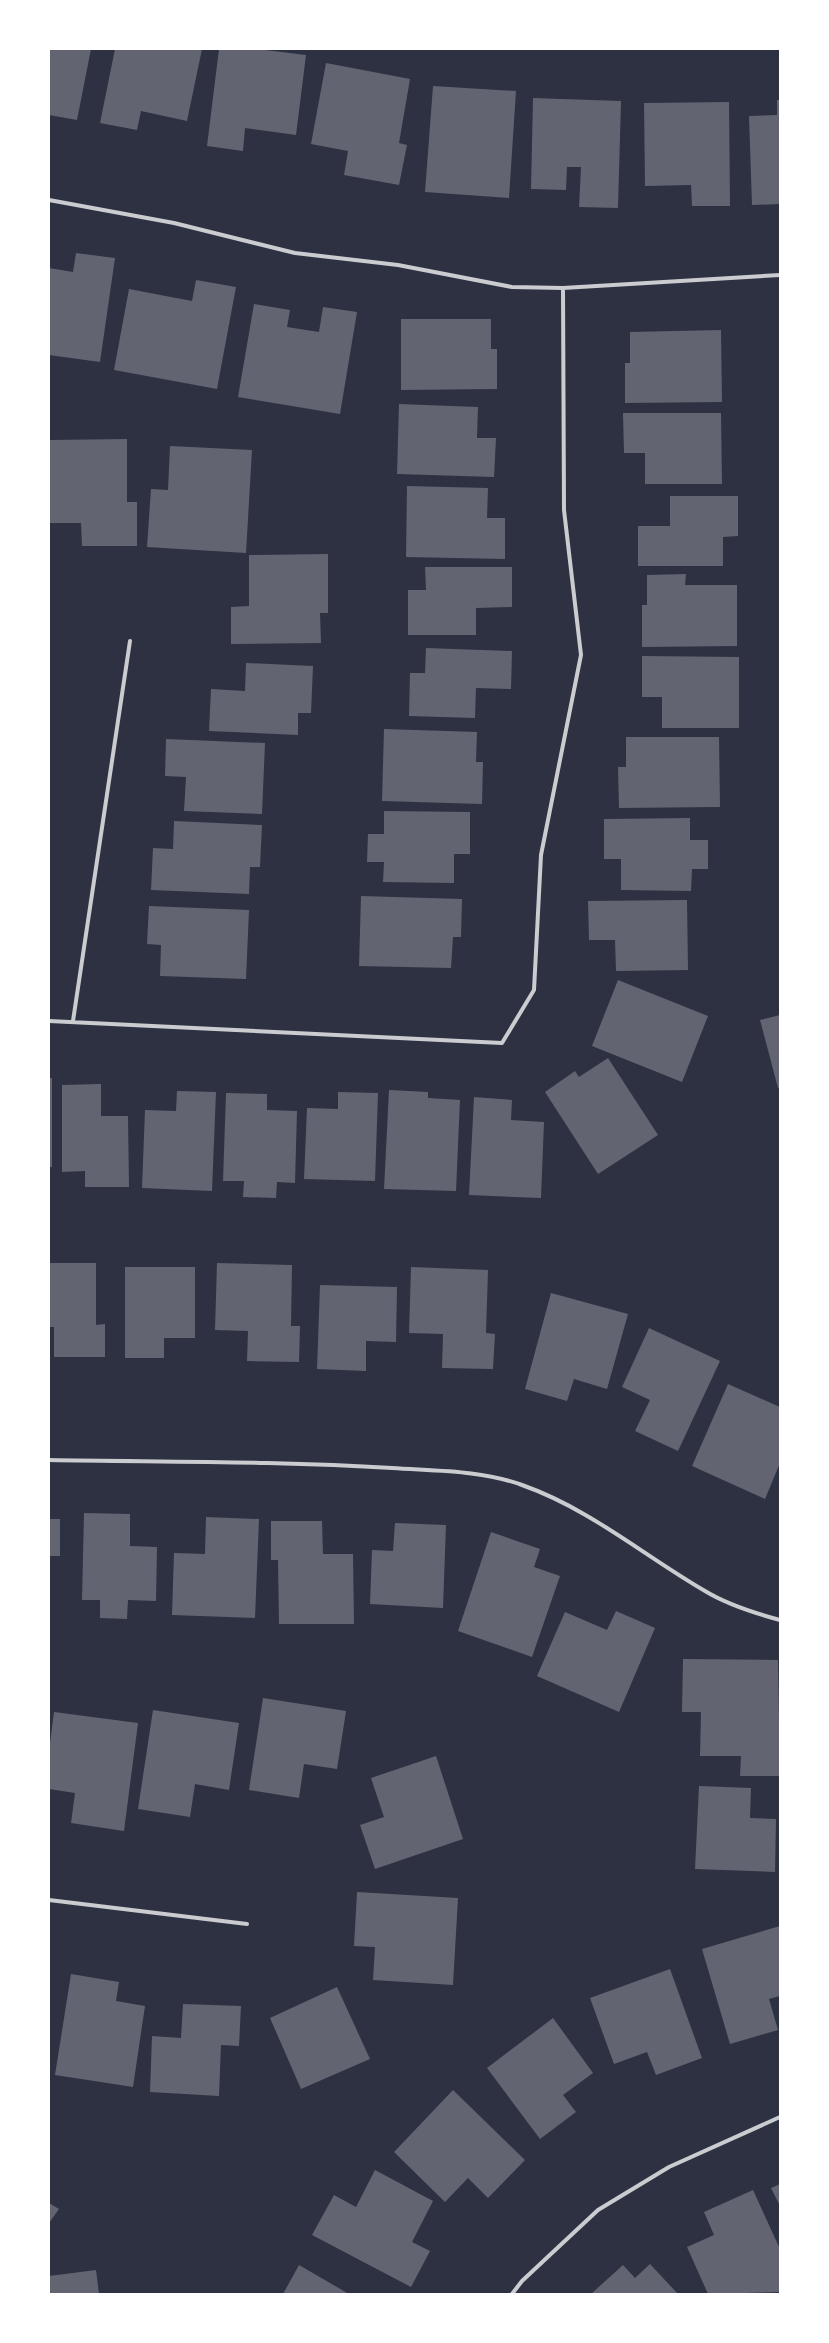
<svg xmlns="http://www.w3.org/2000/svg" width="829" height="2343" font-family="Poppins,sans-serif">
  <rect width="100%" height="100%" fill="#2d3142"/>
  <path fill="#626471" d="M49 49H91L77 120 49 115Z
    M115 49H202L187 121 141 111 137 130 100 123Z
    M219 49H257L306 55 296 135 245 128 243 151 207 146Z
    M326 63 410 79 399 143 407 145 399 185 344 175 348 151 311 144Z
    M433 86 516 91 509 198 425 192Z
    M533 98 621 101 618 208 579 207 581 167H567L566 190 531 189Z
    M777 100H780V204L752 205 749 116 777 115Z
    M729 102 730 206H692L691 185 645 186 644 103Z
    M76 253 115 258 100 362 49 355V268L73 272Z
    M196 280 236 287 217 389 114 370 129 289 192 301Z
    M254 304 290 310 287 327 319 332 323 307 357 312 340 414 238 397Z
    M401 319H491V349H497V389L401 390Z
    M721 330 722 402 625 403V363H630V332Z
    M399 404 478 407 477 438H496L494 477 397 474Z
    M623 413H721L722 484H645V453H624Z
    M127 439V502H137V546H82L81 523H49V440Z
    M170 446 252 450 246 553 147 547 151 489 168 490Z
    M407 486 488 488 487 518H505V559L406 557Z
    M670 496H738V536L723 537V566H638V526H670Z
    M328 554V613H320L321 643 231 644V607L249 606V555Z
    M425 567H512V607L476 608V635H408V590H426Z
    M686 574 685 585H737V646L642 647V605H647V575Z
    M426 648 512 651 511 689 476 688 475 718 409 716 410 673H425Z
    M642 656 739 657V728H662V697H642Z
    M246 663 313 666 311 713H298V735L209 731 211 689 245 691Z
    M384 729 477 732 476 762H483L482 804 382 801Z
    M626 737H719L720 807 619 808 618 767H626Z
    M166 739 265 743 262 814 184 811 186 777 165 776Z
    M384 811 470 812V854H454V883L383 882 384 862H367L368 834H384Z
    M690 818V840H708V869H692L691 891 621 890V859H604V819Z
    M174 821 262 825 260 867H250L249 894 151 890 153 848 173 849Z
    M361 896 462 899 461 937H453L451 968 359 966Z
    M687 900 688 970 616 971 615 940H589L588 901Z
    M149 906 249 910 246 979 160 976 161 945 147 944Z
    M618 980 708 1016 682 1082 592 1046Z
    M780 1015V1088H778L760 1020Z
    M608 1058 658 1135 598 1174 545 1092 575 1071 579 1077Z
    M49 1078H52V1167H49Z
    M101 1084V1116H128L129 1187H85V1171L62 1172V1085Z
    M389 1090 428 1092V1098L460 1100 456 1191 384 1189Z
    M177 1091 216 1092 212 1191 142 1188 145 1110 176 1111Z
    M338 1092 378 1093 375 1181 304 1179 307 1108 338 1109Z
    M226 1093 267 1094V1110L297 1111 295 1183 277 1182 276 1198 243 1197 244 1181H223Z
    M474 1097 512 1100 511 1120 544 1122 541 1198 469 1195Z
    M49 1263H96V1325L105 1324V1357H54V1327H49Z
    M217 1263 292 1265 291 1326H300L299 1362 247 1361 248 1331 215 1330Z
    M125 1267H195V1338H164V1358H125Z
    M411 1267 488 1270 486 1333 495 1334 493 1369 442 1368 443 1334 409 1333Z
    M320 1285 397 1287 396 1342 366 1341V1371L317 1369Z
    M551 1293 628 1314 607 1389 574 1379 567 1401 525 1389Z
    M649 1328 720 1361 678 1451 635 1431 650 1400 622 1387Z
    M728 1384 780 1407V1463L765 1499 692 1466Z
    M84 1513 130 1514V1546L157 1547 156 1601 128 1600 127 1619 100 1618V1600H82Z
    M206 1517 259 1519 255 1618 172 1615 174 1553 205 1554Z
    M49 1519H60V1556H49Z
    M271 1521H322L323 1554H353L354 1624H279L278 1560H271Z
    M395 1523 446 1525 443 1608 370 1604 372 1550 393 1551Z
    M491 1532 540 1549 534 1567 560 1576 532 1657 458 1631Z
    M616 1611 655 1628 619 1712 537 1676 565 1612 607 1630Z
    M683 1659 778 1660 780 1776H740L741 1756H700L701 1712H682Z
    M263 1698 346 1711 337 1769 304 1764 299 1798 249 1790Z
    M153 1710 239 1723 229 1790 195 1784 190 1817 138 1809Z
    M54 1712 138 1723 124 1831 71 1823 75 1793 49 1789V1751Z
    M436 1756 463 1839 375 1869 360 1825 384 1817 371 1778Z
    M699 1786 751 1788 750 1818 776 1819 775 1872 695 1869Z
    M357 1892 458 1898 453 1985 373 1980 375 1947 354 1946Z
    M780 1926V1996L769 1999 778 2030 730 2044 702 1949Z
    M670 1969 702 2058 656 2075 647 2052 614 2064 590 1998Z
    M71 1974 119 1982 116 2001 145 2006 133 2087 55 2075Z
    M337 1987 370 2059 301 2089 270 2018Z
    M183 2004 241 2006 239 2046 221 2045 219 2096 150 2092 152 2036 181 2038Z
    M553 2018 593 2073 563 2095 576 2112 540 2139 487 2068Z
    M453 2090 525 2160 488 2198 468 2178 445 2202 394 2152Z
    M375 2170 433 2201 412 2242 430 2251 411 2287 312 2235 334 2195 356 2207Z
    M780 2184V2206L771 2188Z
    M753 2190 780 2249V2292L708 2294 687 2247 714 2235 704 2212Z
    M49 2203 59 2209 49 2223Z
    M650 2264 678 2294H591L623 2265 635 2278Z
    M299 2265 349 2294H283Z
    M96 2270 99 2294H49V2276Z"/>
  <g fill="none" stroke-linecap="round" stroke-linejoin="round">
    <path stroke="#caccd0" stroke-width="4" d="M49 200 174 223 295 253 398 265 512 287 563 288 780 275
      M49 1021 502 1043 534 990 541 855 581 655 564 510 563 288
      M73 1021 130 641
      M49 1460C163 1462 278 1461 392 1468 435 1471 481 1470 522 1485 590 1509 643 1555 705 1591 728 1605 754 1613 780 1620
      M49 1900 247 1924
      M512 2294 522 2281 598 2210 669 2167 780 2117"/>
  </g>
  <rect width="829" height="2343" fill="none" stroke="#ffffff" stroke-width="100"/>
</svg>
